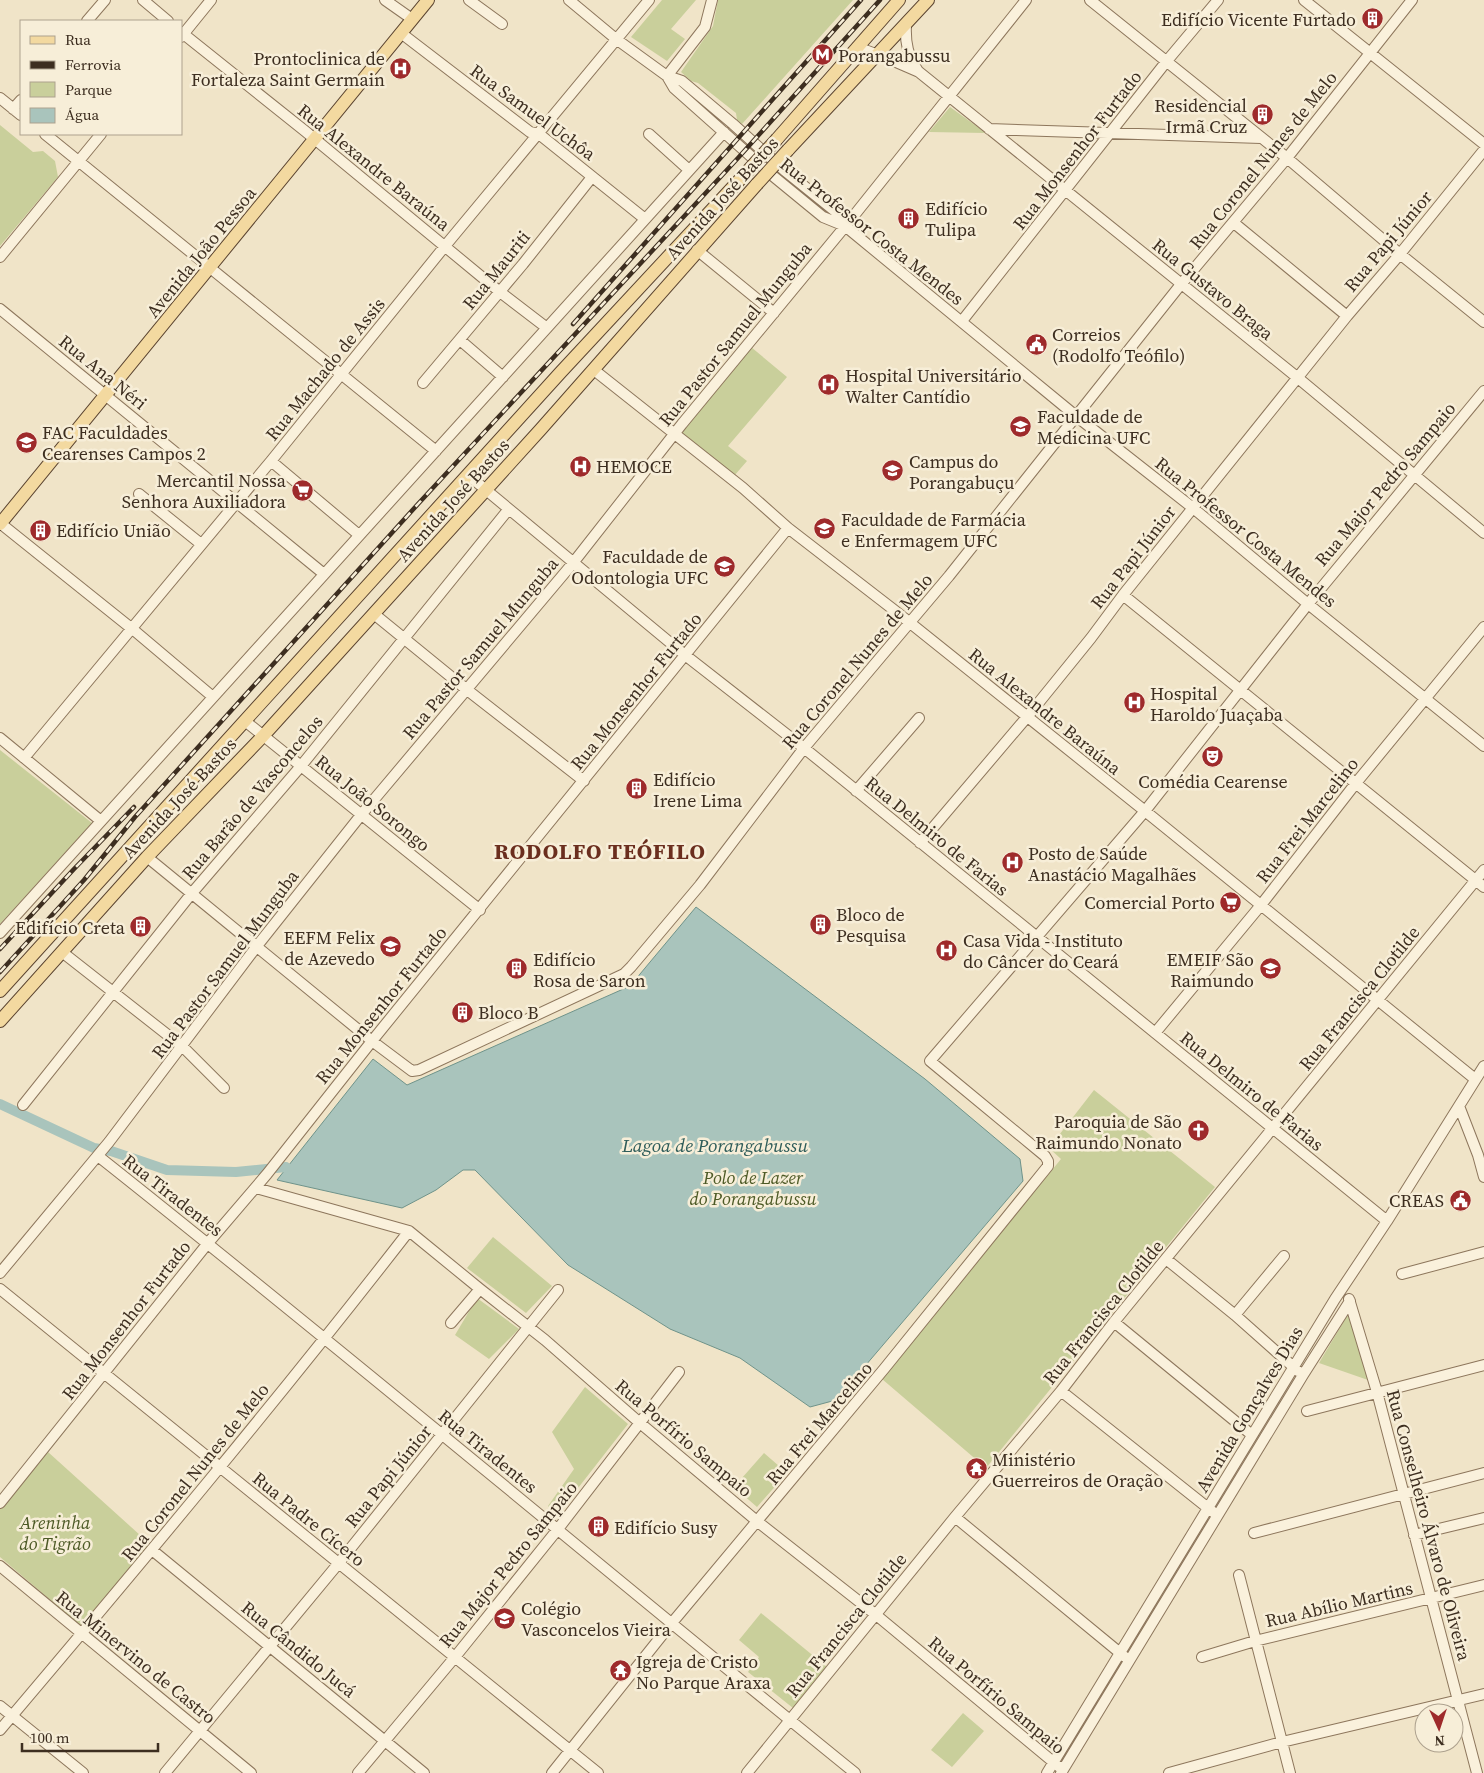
<svg xmlns="http://www.w3.org/2000/svg" width="1484" height="1773" font-family="'Source Serif 4',serif">
  <rect width="100%" height="100%" fill="#f0e4c8"/>
  <path fill="#c9cf9b" d="M662 0H696L671 29 685 39 667 61 631 37Z
    M718 0H853L742 124 737 120 736 113 698 83 691 81 681 72 713 26Z
    M950 107 986 133 929 132Z
    M0 125 33 152 43 151 55 161 58 177 0 246Z
    M751 347 787 377 728 446 747 461 734 476 680 432Z
    M0 750 92 823 0 924Z
    M1094 1090 1215 1187 986 1468 882 1379 1061 1159 1049 1148Z
    M493 1237 552 1286 526 1313 467 1268Z
    M477 1298 519 1329 489 1359 455 1335Z
    M1347 1316H1352L1368 1380 1319 1363Z
    M585 1387 628 1424 557 1515 548 1506 574 1469 552 1432Z
    M48 1452 151 1545 81 1626 0 1557V1507Z
    M764 1453 787 1473 757 1507 734 1487Z
    M761 1613 827 1667 793 1708 748 1672 759 1657 739 1640Z
    M963 1713 984 1731 952 1767 931 1750Z"/>
  <path fill="#a9c4bc" stroke="#6f938a" d="M696 907 925 1079 1020 1159 1023 1181 836 1400 810 1407 740 1358 670 1329 568 1265 475 1170H463L436 1190 402 1208 277 1180 373 1059 407 1085 630 986Z"/>
  <g fill="none" stroke-linecap="round" stroke-linejoin="round">
    <path stroke="#a9c4bc" stroke-width="10" d="M0 1104 94 1148 111 1151 167 1170 236 1172 286 1167"/>
    <defs>
      <path id="minor" d="M143 0 168 21
        M385 0 412 19
        M469 0 502 24
        M569 0 616 39 667 76 682 81 733 124 784 170 840 215 852 218
        M1090 0 1287 158 1400 254 1484 322
        M1304 0 1484 144
        M87 21 105 0
        M906 25C905 43 908 56 918 71
        M181 32 305 131 500 292 547 328
        M401 33 530 132 539 134 645 219
        M181 37 211 0
        M857 47 889 59 919 72 1298 378 1484 533
        M667 76 674 88 773 176 823 217 845 226 1076 416 1193 508 1308 604 1484 746
        M667 76 705 27 712 0
        M0 98 21 115
        M13 109 21 100
        M989 129 1261 138
        M45 134 436 451
        M649 134 689 170
        M1234 223 1347 316
        M697 250 774 313
        M0 257 101 134
        M0 309 324 574
        M962 321 1166 62 1218 0
        M460 340 503 377
        M594 370 743 488 788 528 894 610 1145 811 1475 1079
        M423 383 523 264 592 177
        M271 461 359 535
        M468 475 685 655 804 748 1387 1221
        M139 494 201 544
        M0 523 136 632 213 697
        M1123 595 1484 887
        M374 614 466 689 584 781
        M245 721 480 910
        M0 738 101 821
        M24 758 271 461 445 246 649 0
        M856 791 919 718
        M920 843 1027 717 1091 638 1123 595 1347 316 1400 254 1484 150
        M147 857 372 1041 412 1071 419 1070 624 974 631 967 700 885 804 748 949 576 1178 288 1287 158 1412 0
        M0 933 724 132
        M62 952 183 1047 224 1088
        M1155 1033 1261 905 1356 783 1484 627
        M23 1105 192 893 301 766 508 510
        M1459 1106 1478 1155 1484 1177
        M98 1156C353 1358 602 1568 855 1773
        M256 1188 409 1231 480 1289 545 1340 640 1423 758 1522 875 1614 1063 1770
        M1166 1259 1235 1315 1298 1371
        M0 1273 109 1142 257 946 361 815 573 563 682 424 852 218 1026 0
        M1402 1274 1484 1252
        M0 1289 598 1773
        M1349 1299 1377 1392 1477 1773
        M1235 1315 1284 1256
        M1114 1322 1252 1435
        M451 1323 480 1289
        M1061 1391 1213 1512
        M1307 1411 1484 1365
        M0 1503 208 1243 267 1174 372 1041 788 528
        M955 1517 1125 1657
        M1254 1533 1484 1473
        M1414 1535 1484 1518
        M152 1550 424 1773
        M0 1566 251 1773
        M1239 1575 1290 1773
        M1202 1657 1255 1641 1484 1585
        M0 1706 83 1773
        M0 1730C139 1566 277 1401 409 1231
        M165 1773 338 1564 558 1290
        M358 1773 455 1657 558 1529 679 1372
        M552 1773 671 1624 884 1369 1048 1166V1161L1045 1156 930 1061 1145 811 1308 604 1484 391
        M747 1773 955 1517 1061 1391 1114 1322 1484 870
        M1047 1773 1335 1299 1387 1221 1484 1066
        M1061 1773 1303 1375 1350 1301
        M1169 1773 1282 1742 1484 1694"/>
      <path id="major" d="M777 139 899 0
        M788 150 928 0
        M0 524 428 0
        M0 991 560 373 745 174
        M0 1021 147 857 263 736 541 429 757 184"/>
    </defs>
    <use href="#minor" stroke="#8d765c" stroke-width="12"/>
    <use href="#major" stroke="#5b4430" stroke-width="14"/>
    <use href="#minor" stroke="#faf1dc" stroke-width="10"/>
    <use href="#major" stroke="#f3d9a0" stroke-width="12"/>
    <defs>
      <path id="rail" d="M573 324 861 0
        M0 949 74 869 134 807
        M0 972 84 880 135 817 418 504 738 158 880 0"/>
    </defs>
    <use href="#rail" stroke="#3d2e20" stroke-width="4.5"/>
    <use href="#rail" stroke="#f7eed8" stroke-width="2.5" stroke-dasharray="8" stroke-linecap="butt"/>
    <defs>
      <path id="major-bridge" d="M745 174 777 139
        M757 184 788 150"/>
    </defs>
    <use href="#major-bridge" stroke="#5b4430" stroke-width="14" stroke-linecap="butt"/>
    <use href="#major-bridge" stroke="#f3d9a0" stroke-width="12"/>
  </g>
  <defs>
    <symbol id="building-disc" viewBox="-11 -11 22 22"><circle r="9.5" fill="#9e2a2b" stroke="#f7eed8"/><path d="M-4-6H4V6H1V3H-1V6H-4ZM-2.5-4.3h1.7v1.8h-1.7ZM.8-4.3h1.7v1.8H.8ZM-2.5-1h1.7V.8h-1.7ZM.8-1h1.7V.8H.8Z" fill="#fff"/></symbol>
    <symbol id="metro-disc" viewBox="-11 -11 22 22"><circle r="9.5" fill="#9e2a2b" stroke="#f7eed8"/><path d="M-5.5 5V-5H-3L0 0L3-5H5.5V5H3V-.5L0 4L-3-.5V5Z" fill="#fff"/></symbol>
    <symbol id="hospital-disc" viewBox="-11 -11 22 22"><circle r="9.5" fill="#9e2a2b" stroke="#f7eed8"/><path d="M-5-5h3v3.5h4V-5h3V5h-3V1.5h-4V5h-3Z" fill="#fff"/></symbol>
    <symbol id="civic-disc" viewBox="-11 -11 22 22"><circle r="9.5" fill="#9e2a2b" stroke="#f7eed8"/><path d="M-.6-6.5H3V-4.5H.6V-3L4-1V1h2V6H-6V1h2V-1L-.6-3ZM-1.2 2.5V6h2.4V2.5Z" fill="#fff"/></symbol>
    <symbol id="university-disc" viewBox="-11 -11 22 22"><circle r="9.5" fill="#9e2a2b" stroke="#f7eed8"/><path d="M0-5L7-2L0 1L-7-2ZM-4 1L0 2.5L4 1V4Q0 6-4 4Z" fill="#fff"/></symbol>
    <symbol id="supermarket-disc" viewBox="-11 -11 22 22"><circle r="9.5" fill="#9e2a2b" stroke="#f7eed8"/><path d="M-6-5.5h2.5l.6 2H6L4.5 2H-2.5L-4.4-4H-6ZM-1.5 3.2a1.3 1.3 0 1 0 .1 0ZM3 3.2a1.3 1.3 0 1 0 .1 0Z" fill="#fff"/></symbol>
    <symbol id="theatre-disc" viewBox="-11 -11 22 22"><circle r="9.5" fill="#9e2a2b" stroke="#f7eed8"/><path d="M-5-5.5Q0-4 5-5.5V0Q5 5 0 6Q-5 5-5 0ZM-3.3-2.5H-1v1.5H-3.3ZM1-2.5H3.3v1.5H1ZM-2.8 1Q0 5.5 2.8 1Z" fill="#fff"/></symbol>
    <symbol id="school-disc" viewBox="-11 -11 22 22"><circle r="9.5" fill="#9e2a2b" stroke="#f7eed8"/><path d="M0-5L7-2L0 1L-7-2ZM-4 1L0 2.5L4 1V4Q0 6-4 4Z" fill="#fff"/></symbol>
    <symbol id="church-disc" viewBox="-11 -11 22 22"><circle r="9.5" fill="#9e2a2b" stroke="#f7eed8"/><path d="M-1.2-6h2.4v3.5h3.3v2.4h-3.3V6h-2.4V-.1h-3.3v-2.4h3.3Z" fill="#fff"/></symbol>
    <symbol id="temple-disc" viewBox="-11 -11 22 22"><circle r="9.5" fill="#9e2a2b" stroke="#f7eed8"/><path d="M0-6L5-2H3V0L6.5 2.5H4V6H1.5V3h-3V6H-4V2.5H-6.5L-3 0V-2H-5Z" fill="#fff"/></symbol>
  </defs>
  <g fill-rule="evenodd">
    <use href="#building-disc" x="1360" y="6" width="25" height="25"/>
    <use href="#metro-disc" x="810" y="42" width="25" height="25"/>
    <use href="#hospital-disc" x="388" y="56" width="25" height="25"/>
    <use href="#building-disc" x="1250" y="102" width="25" height="25"/>
    <use href="#building-disc" x="896" y="206" width="25" height="25"/>
    <use href="#civic-disc" x="1024" y="332" width="25" height="25"/>
    <use href="#hospital-disc" x="816" y="372" width="25" height="25"/>
    <use href="#university-disc" x="1008" y="414" width="25" height="25"/>
    <use href="#university-disc" x="14" y="430" width="25" height="25"/>
    <use href="#hospital-disc" x="568" y="454" width="25" height="25"/>
    <use href="#university-disc" x="880" y="458" width="25" height="25"/>
    <use href="#supermarket-disc" x="290" y="478" width="25" height="25"/>
    <use href="#university-disc" x="812" y="516" width="25" height="25"/>
    <use href="#building-disc" x="28" y="518" width="25" height="25"/>
    <use href="#university-disc" x="712" y="554" width="25" height="25"/>
    <use href="#hospital-disc" x="1122" y="690" width="25" height="25"/>
    <use href="#theatre-disc" x="1200" y="744" width="25" height="25"/>
    <use href="#building-disc" x="624" y="776" width="25" height="25"/>
    <use href="#hospital-disc" x="1000" y="850" width="25" height="25"/>
    <use href="#supermarket-disc" x="1218" y="890" width="25" height="25"/>
    <use href="#building-disc" x="808" y="912" width="25" height="25"/>
    <use href="#building-disc" x="128" y="914" width="25" height="25"/>
    <use href="#school-disc" x="378" y="934" width="25" height="25"/>
    <use href="#hospital-disc" x="934" y="938" width="25" height="25"/>
    <use href="#building-disc" x="504" y="956" width="25" height="25"/>
    <use href="#school-disc" x="1258" y="956" width="25" height="25"/>
    <use href="#building-disc" x="450" y="1000" width="25" height="25"/>
    <use href="#church-disc" x="1186" y="1118" width="25" height="25"/>
    <use href="#civic-disc" x="1448" y="1188" width="25" height="25"/>
    <use href="#temple-disc" x="964" y="1456" width="25" height="25"/>
    <use href="#building-disc" x="586" y="1514" width="25" height="25"/>
    <use href="#school-disc" x="492" y="1606" width="25" height="25"/>
    <use href="#temple-disc" x="608" y="1658" width="25" height="25"/>
  </g>
  <g text-anchor="middle" dominant-baseline="central" stroke-width="5" stroke-linejoin="round" paint-order="stroke">
    <g font-size="18" fill="#3d2e20" stroke="#f7eed8" text-anchor="start">
      <text x="1356" y="19" text-anchor="end">Edifício Vicente Furtado</text>
      <text x="838" y="55">Porangabussu</text>
      <text x="385" y="58" text-anchor="end">Prontoclinica de<tspan x="385" dy="21">Fortaleza Saint Germain</tspan></text>
      <text x="1247" y="105" text-anchor="end">Residencial<tspan x="1247" dy="21">Irmã Cruz</tspan></text>
      <text x="925" y="208">Edifício<tspan x="925" dy="21">Tulipa</tspan></text>
      <text x="1052" y="334">Correios<tspan x="1052" dy="21">(Rodolfo Teófilo)</tspan></text>
      <text x="845" y="375">Hospital Universitário<tspan x="845" dy="21">Walter Cantídio</tspan></text>
      <text x="1037" y="416">Faculdade de<tspan x="1037" dy="21">Medicina UFC</tspan></text>
      <text x="42" y="432">FAC Faculdades<tspan x="42" dy="21">Cearenses Campos 2</tspan></text>
      <text x="909" y="461">Campus do<tspan x="909" dy="21">Porangabuçu</tspan></text>
      <text x="596" y="466">HEMOCE</text>
      <text x="286" y="480" text-anchor="end">Mercantil Nossa<tspan x="286" dy="21">Senhora Auxiliadora</tspan></text>
      <text x="841" y="519">Faculdade de Farmácia<tspan x="841" dy="21">e Enfermagem UFC</tspan></text>
      <text x="56" y="530">Edifício União</text>
      <text x="708" y="556" text-anchor="end">Faculdade de<tspan x="708" dy="21">Odontologia UFC</tspan></text>
      <text x="1150" y="693">Hospital<tspan x="1150" dy="21">Haroldo Juaçaba</tspan></text>
      <text x="653" y="779">Edifício<tspan x="653" dy="21">Irene Lima</tspan></text>
      <text x="1213" y="781" text-anchor="middle">Comédia Cearense</text>
      <text x="1028" y="853">Posto de Saúde<tspan x="1028" dy="21">Anastácio Magalhães</tspan></text>
      <text x="1215" y="902" text-anchor="end">Comercial Porto</text>
      <text x="836" y="914">Bloco de<tspan x="836" dy="21">Pesquisa</tspan></text>
      <text x="125" y="927" text-anchor="end">Edifício Creta</text>
      <text x="375" y="937" text-anchor="end">EEFM Felix<tspan x="375" dy="21">de Azevedo</tspan></text>
      <text x="963" y="940">Casa Vida - Instituto<tspan x="963" dy="21">do Câncer do Ceará</tspan></text>
      <text x="533" y="959">Edifício<tspan x="533" dy="21">Rosa de Saron</tspan></text>
      <text x="1254" y="959" text-anchor="end">EMEIF São<tspan x="1254" dy="21">Raimundo</tspan></text>
      <text x="478" y="1012">Bloco B</text>
      <text x="1182" y="1121" text-anchor="end">Paroquia de São<tspan x="1182" dy="21">Raimundo Nonato</tspan></text>
      <text x="1444" y="1200" text-anchor="end">CREAS</text>
      <text x="992" y="1459">Ministério<tspan x="992" dy="21">Guerreiros de Oração</tspan></text>
      <text x="614" y="1527">Edifício Susy</text>
      <text x="521" y="1608">Colégio<tspan x="521" dy="21">Vasconcelos Vieira</tspan></text>
      <text x="636" y="1661">Igreja de Cristo<tspan x="636" dy="21">No Parque Araxa</tspan></text>
    </g>
    <g font-size="18" fill="#3d2e20" stroke="#f7eed8">
      <text transform="translate(533 112) rotate(36)">Rua Samuel Uchôa</text>
      <text transform="translate(1077 150) rotate(-52)">Rua Monsenhor Furtado</text>
      <text transform="translate(1263 160) rotate(-51)">Rua Coronel Nunes de Melo</text>
      <text transform="translate(374 167) rotate(39)">Rua Alexandre Baraúna</text>
      <text transform="translate(722 198) rotate(-48)">Avenida José Bastos</text>
      <text transform="translate(872 231) rotate(38)">Rua Professor Costa Mendes</text>
      <text transform="translate(1388 241) rotate(-50)">Rua Papi Júnior</text>
      <text transform="translate(201 252) rotate(-51)">Avenida João Pessoa</text>
      <text transform="translate(496 270) rotate(-51)">Rua Mauriti</text>
      <text transform="translate(1213 289) rotate(39)">Rua Gustavo Braga</text>
      <text transform="translate(735 334) rotate(-51)">Rua Pastor Samuel Munguba</text>
      <text transform="translate(325 369) rotate(-51)">Rua Machado de Assis</text>
      <text transform="translate(103 372) rotate(39)">Rua Ana Néri</text>
      <text transform="translate(1385 484) rotate(-50)">Rua Major Pedro Sampaio</text>
      <text transform="translate(453 500) rotate(-48)">Avenida José Bastos</text>
      <text transform="translate(1246 532) rotate(39)">Rua Professor Costa Mendes</text>
      <text transform="translate(1133 557) rotate(-52)">Rua Papi Júnior</text>
      <text transform="translate(480 648) rotate(-50)">Rua Pastor Samuel Munguba</text>
      <text transform="translate(857 661) rotate(-50)">Rua Coronel Nunes de Melo</text>
      <text transform="translate(636 691) rotate(-51)">Rua Monsenhor Furtado</text>
      <text transform="translate(1045 711) rotate(39)">Rua Alexandre Baraúna</text>
      <text transform="translate(252 797) rotate(-50)">Rua Barão de Vasconcelos</text>
      <text transform="translate(179 798) rotate(-47)">Avenida José Bastos</text>
      <text transform="translate(373 803) rotate(39)">Rua João Sorongo</text>
      <text transform="translate(1307 820) rotate(-52)">Rua Frei Marcelino</text>
      <text transform="translate(937 836) rotate(39)">Rua Delmiro de Farias</text>
      <text transform="translate(225 964) rotate(-53)">Rua Pastor Samuel Munguba</text>
      <text transform="translate(1359 998) rotate(-51)">Rua Francisca Clotilde</text>
      <text transform="translate(381 1005) rotate(-51)">Rua Monsenhor Furtado</text>
      <text transform="translate(1252 1091) rotate(39)">Rua Delmiro de Farias</text>
      <text transform="translate(173 1195) rotate(38)">Rua Tiradentes</text>
      <text transform="translate(1103 1312) rotate(-51)">Rua Francisca Clotilde</text>
      <text transform="translate(126 1320) rotate(-52)">Rua Monsenhor Furtado</text>
      <text transform="translate(1249 1409) rotate(-59)">Avenida Gonçalves Dias</text>
      <text transform="translate(819 1423) rotate(-50)">Rua Frei Marcelino</text>
      <text transform="translate(684 1438) rotate(40)">Rua Porfírio Sampaio</text>
      <text transform="translate(488 1451) rotate(39)">Rua Tiradentes</text>
      <text transform="translate(195 1472) rotate(-51)">Rua Coronel Nunes de Melo</text>
      <text transform="translate(388 1476) rotate(-51)">Rua Papi Júnior</text>
      <text transform="translate(309 1519) rotate(39)">Rua Padre Cícero</text>
      <text transform="translate(1429 1525) rotate(75)">Rua Conselheiro Álvaro de Oliveira</text>
      <text transform="translate(508 1564) rotate(-51)">Rua Major Pedro Sampaio</text>
      <text transform="translate(1339 1604) rotate(-13)">Rua Abílio Martins</text>
      <text transform="translate(846 1625) rotate(-51)">Rua Francisca Clotilde</text>
      <text transform="translate(299 1649) rotate(39)">Rua Cândido Jucá</text>
      <text transform="translate(136 1657) rotate(39)">Rua Minervino de Castro</text>
      <text transform="translate(997 1695) rotate(40)">Rua Porfírio Sampaio</text>
    </g>
    <g font-size="18" font-style="italic" fill="#4d5a26" stroke="#f7eed8">
      <text x="753" y="1177">Polo de Lazer<tspan x="753" dy="21">do Porangabussu</tspan></text>
      <text x="55" y="1522">Areninha<tspan x="55" dy="21">do Tigrão</tspan></text>
    </g>
    <g font-size="19" font-style="italic" fill="#2f5d5a" stroke="#f7eed8">
      <text x="715" y="1145">Lagoa de Porangabussu</text>
    </g>
    <g font-size="22" font-weight="bold" letter-spacing="1" fill="#6b2e1e" stroke="#f7eed8">
      <text x="600" y="851">RODOLFO TEÓFILO</text>
    </g>
  </g>
  <rect x="20" y="20" width="162" height="115" fill="#f7eed8" stroke="#ada18e"/>
  <rect x="30" y="36" width="25" height="8" fill="#f3d9a0" stroke="#ada18e"/>
  <text x="65" y="45" font-size="15" fill="#3d2e20">Rua</text>
  <rect x="30" y="61" width="25" height="8" fill="#3d2e20" stroke="#ada18e"/>
  <text x="65" y="70" font-size="15" fill="#3d2e20">Ferrovia</text>
  <rect x="30" y="82" width="25" height="15" fill="#c9cf9b" stroke="#ada18e"/>
  <text x="65" y="95" font-size="15" fill="#3d2e20">Parque</text>
  <rect x="30" y="108" width="25" height="15" fill="#a9c4bc" stroke="#ada18e"/>
  <text x="65" y="120" font-size="15" fill="#3d2e20">Água</text>
  <g transform="translate(1439 1728) rotate(177)"><circle r="24" fill="#f7eed8" stroke="#ada18e"/>
  <path d="M0-4L9 19L0 12L-9 19Z" fill="#9e2a2b"/>
  <text y="-8" font-size="14" font-weight="bold" text-anchor="middle" fill="#3d2e20">N</text>
  </g>
  <path d="M22 1743v8h136v-8" fill="none" stroke="#3d2e20" stroke-width="2.5"/>
  <text x="30" y="1743" font-size="15" fill="#3d2e20" stroke="#f7eed8" stroke-width="4" paint-order="stroke">100 m</text>
</svg>
